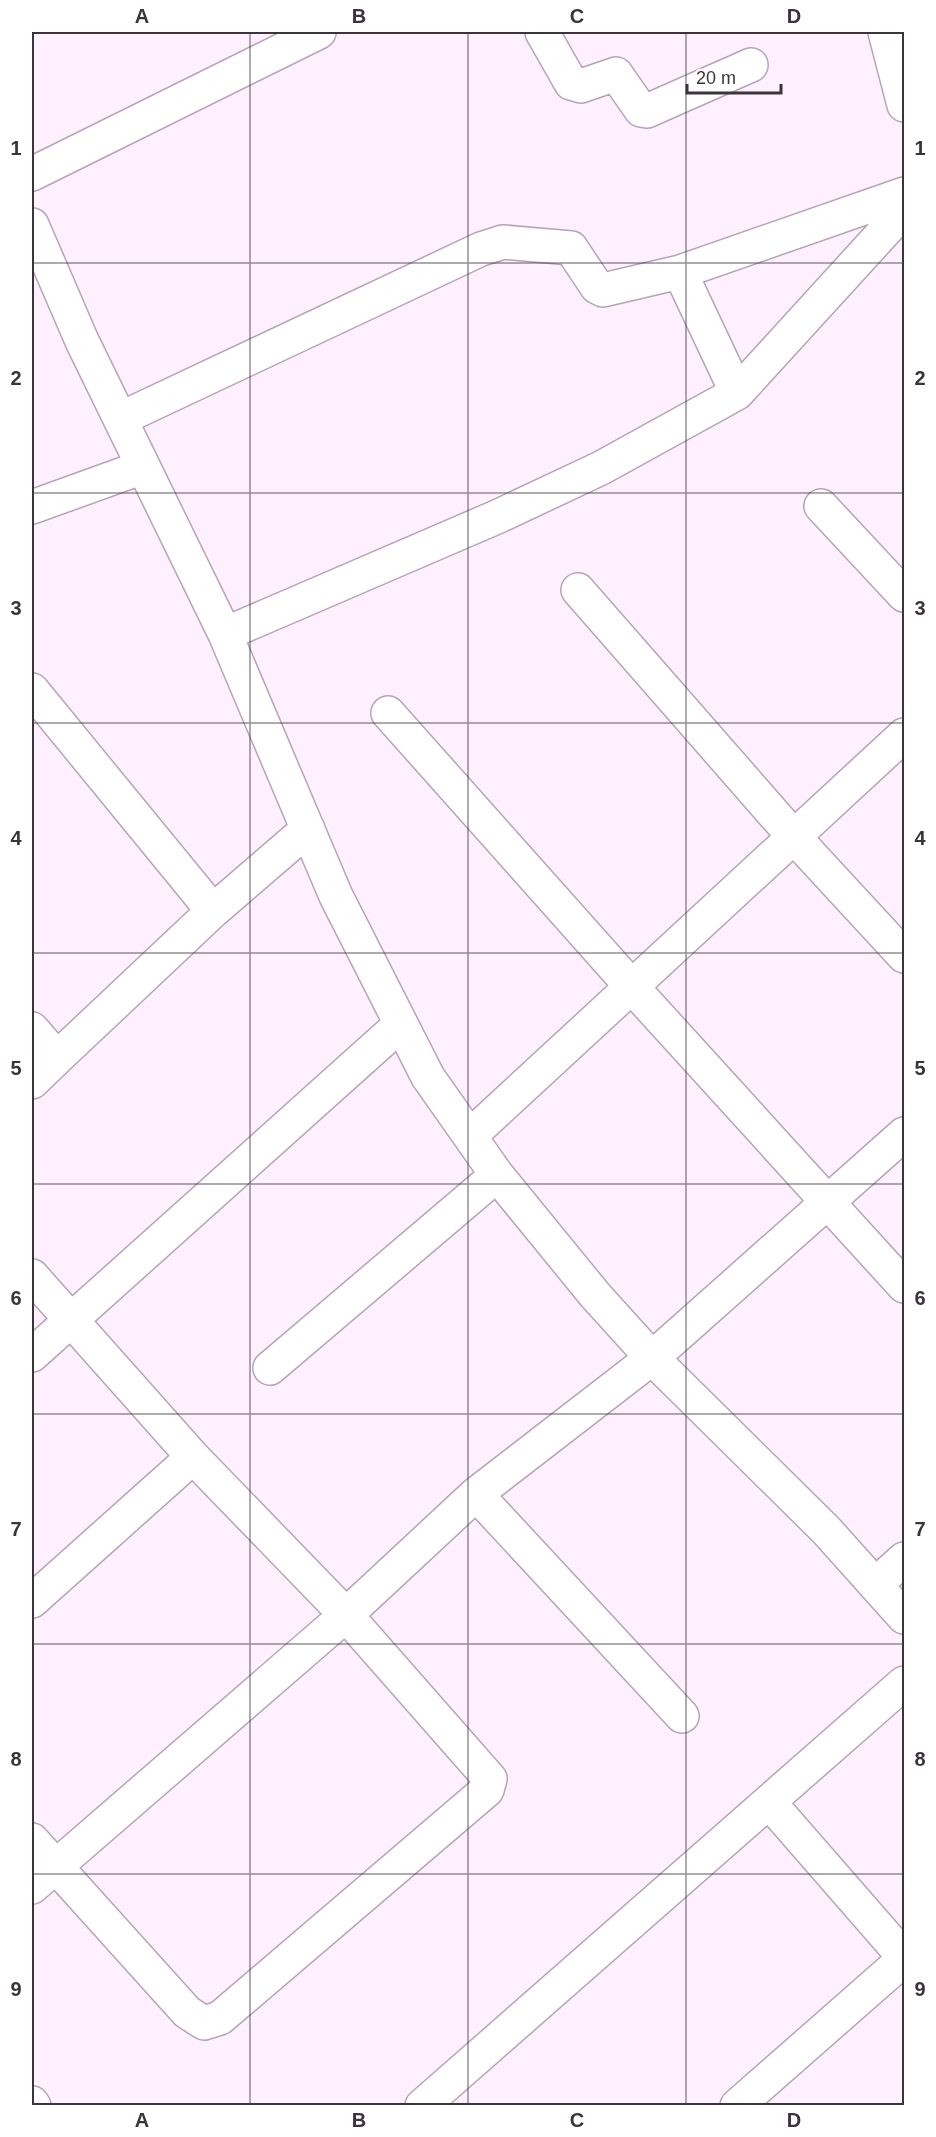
<svg xmlns="http://www.w3.org/2000/svg" width="936" height="2137" font-family="Arial,sans-serif">
  <rect width="100%" height="100%" fill="#fff0ff"/>
  <g fill="none" stroke-linecap="round" stroke-linejoin="round">
    <defs>
      <path id="minor" d="M542 32 571 83 581 86 616 74 641 110 647 111 751 65
        M885 32 904 105
        M32 174 319 32
        M32 225 82 341 225 634 336 896 428 1077 497 1175 595 1295 652 1358 826 1530 904 1617
        M680 272 904 194
        M120 419 481 249 503 242 571 248 597 287 603 290 680 272 737 393
        M821 506 904 595
        M32 507 143 467
        M578 590 795 838 904 956
        M225 634 499 516 601 468 737 393 904 210
        M32 690 213 911
        M388 713 632 987 904 1286
        M32 1029 57 1058 213 911 308 829
        M32 1082 57 1058
        M471 1135 904 735
        M32 1276 193 1457 346 1615 490 1779 487 1790 220 2018 204 2023 187 2012 32 1840
        M32 1355 401 1024
        M270 1368 497 1175
        M476 1494 682 1716
        M875 1585 904 1559
        M32 1601 193 1457
        M32 1887 346 1615 476 1494 652 1358 904 1134
        M32 2103 34 2106
        M422 2106 904 1683
        M737 2106 902 1961 898 1950 769 1802"/>
    </defs>
    <use href="#minor" stroke="#b6a4b6" stroke-width="36"/>
    <use href="#minor" stroke="#fff" stroke-width="33"/>
  </g>
  <path fill="none" stroke="#3b343b" stroke-width="1.5" stroke-opacity="0.55" d="M250 32V2106M468 32V2106M686 32V2106M32 263H904M32 493H904M32 723H904M32 953H904M32 1184H904M32 1414H904M32 1644H904M32 1874H904"/>
  <rect width="936" height="2137" fill="none" stroke="#ffffff" stroke-width="66"/>
  <path d="M687 84v9h94v-9" fill="none" stroke="#3b343b" stroke-width="3"/>
  <text x="696" y="84" font-size="18" fill="#3b343b" stroke="#ffffff" stroke-width="4.5" paint-order="stroke">20 m</text>
  <rect x="33" y="33" width="870" height="2071" fill="none" stroke="#3b343b" stroke-width="2"/>
  <g font-size="20" text-anchor="middle" font-weight="bold" fill="#3b343b">
    <text x="142" y="23">A</text>
    <text x="359" y="23">B</text>
    <text x="577" y="23">C</text>
    <text x="794" y="23">D</text>
    <text x="16" y="155">1</text>
    <text x="920" y="155">1</text>
    <text x="16" y="385">2</text>
    <text x="920" y="385">2</text>
    <text x="16" y="615">3</text>
    <text x="920" y="615">3</text>
    <text x="16" y="845">4</text>
    <text x="920" y="845">4</text>
    <text x="16" y="1075">5</text>
    <text x="920" y="1075">5</text>
    <text x="16" y="1305">6</text>
    <text x="920" y="1305">6</text>
    <text x="16" y="1536">7</text>
    <text x="920" y="1536">7</text>
    <text x="16" y="1766">8</text>
    <text x="920" y="1766">8</text>
    <text x="16" y="1996">9</text>
    <text x="920" y="1996">9</text>
    <text x="142" y="2127">A</text>
    <text x="359" y="2127">B</text>
    <text x="577" y="2127">C</text>
    <text x="794" y="2127">D</text>
  </g>
</svg>
